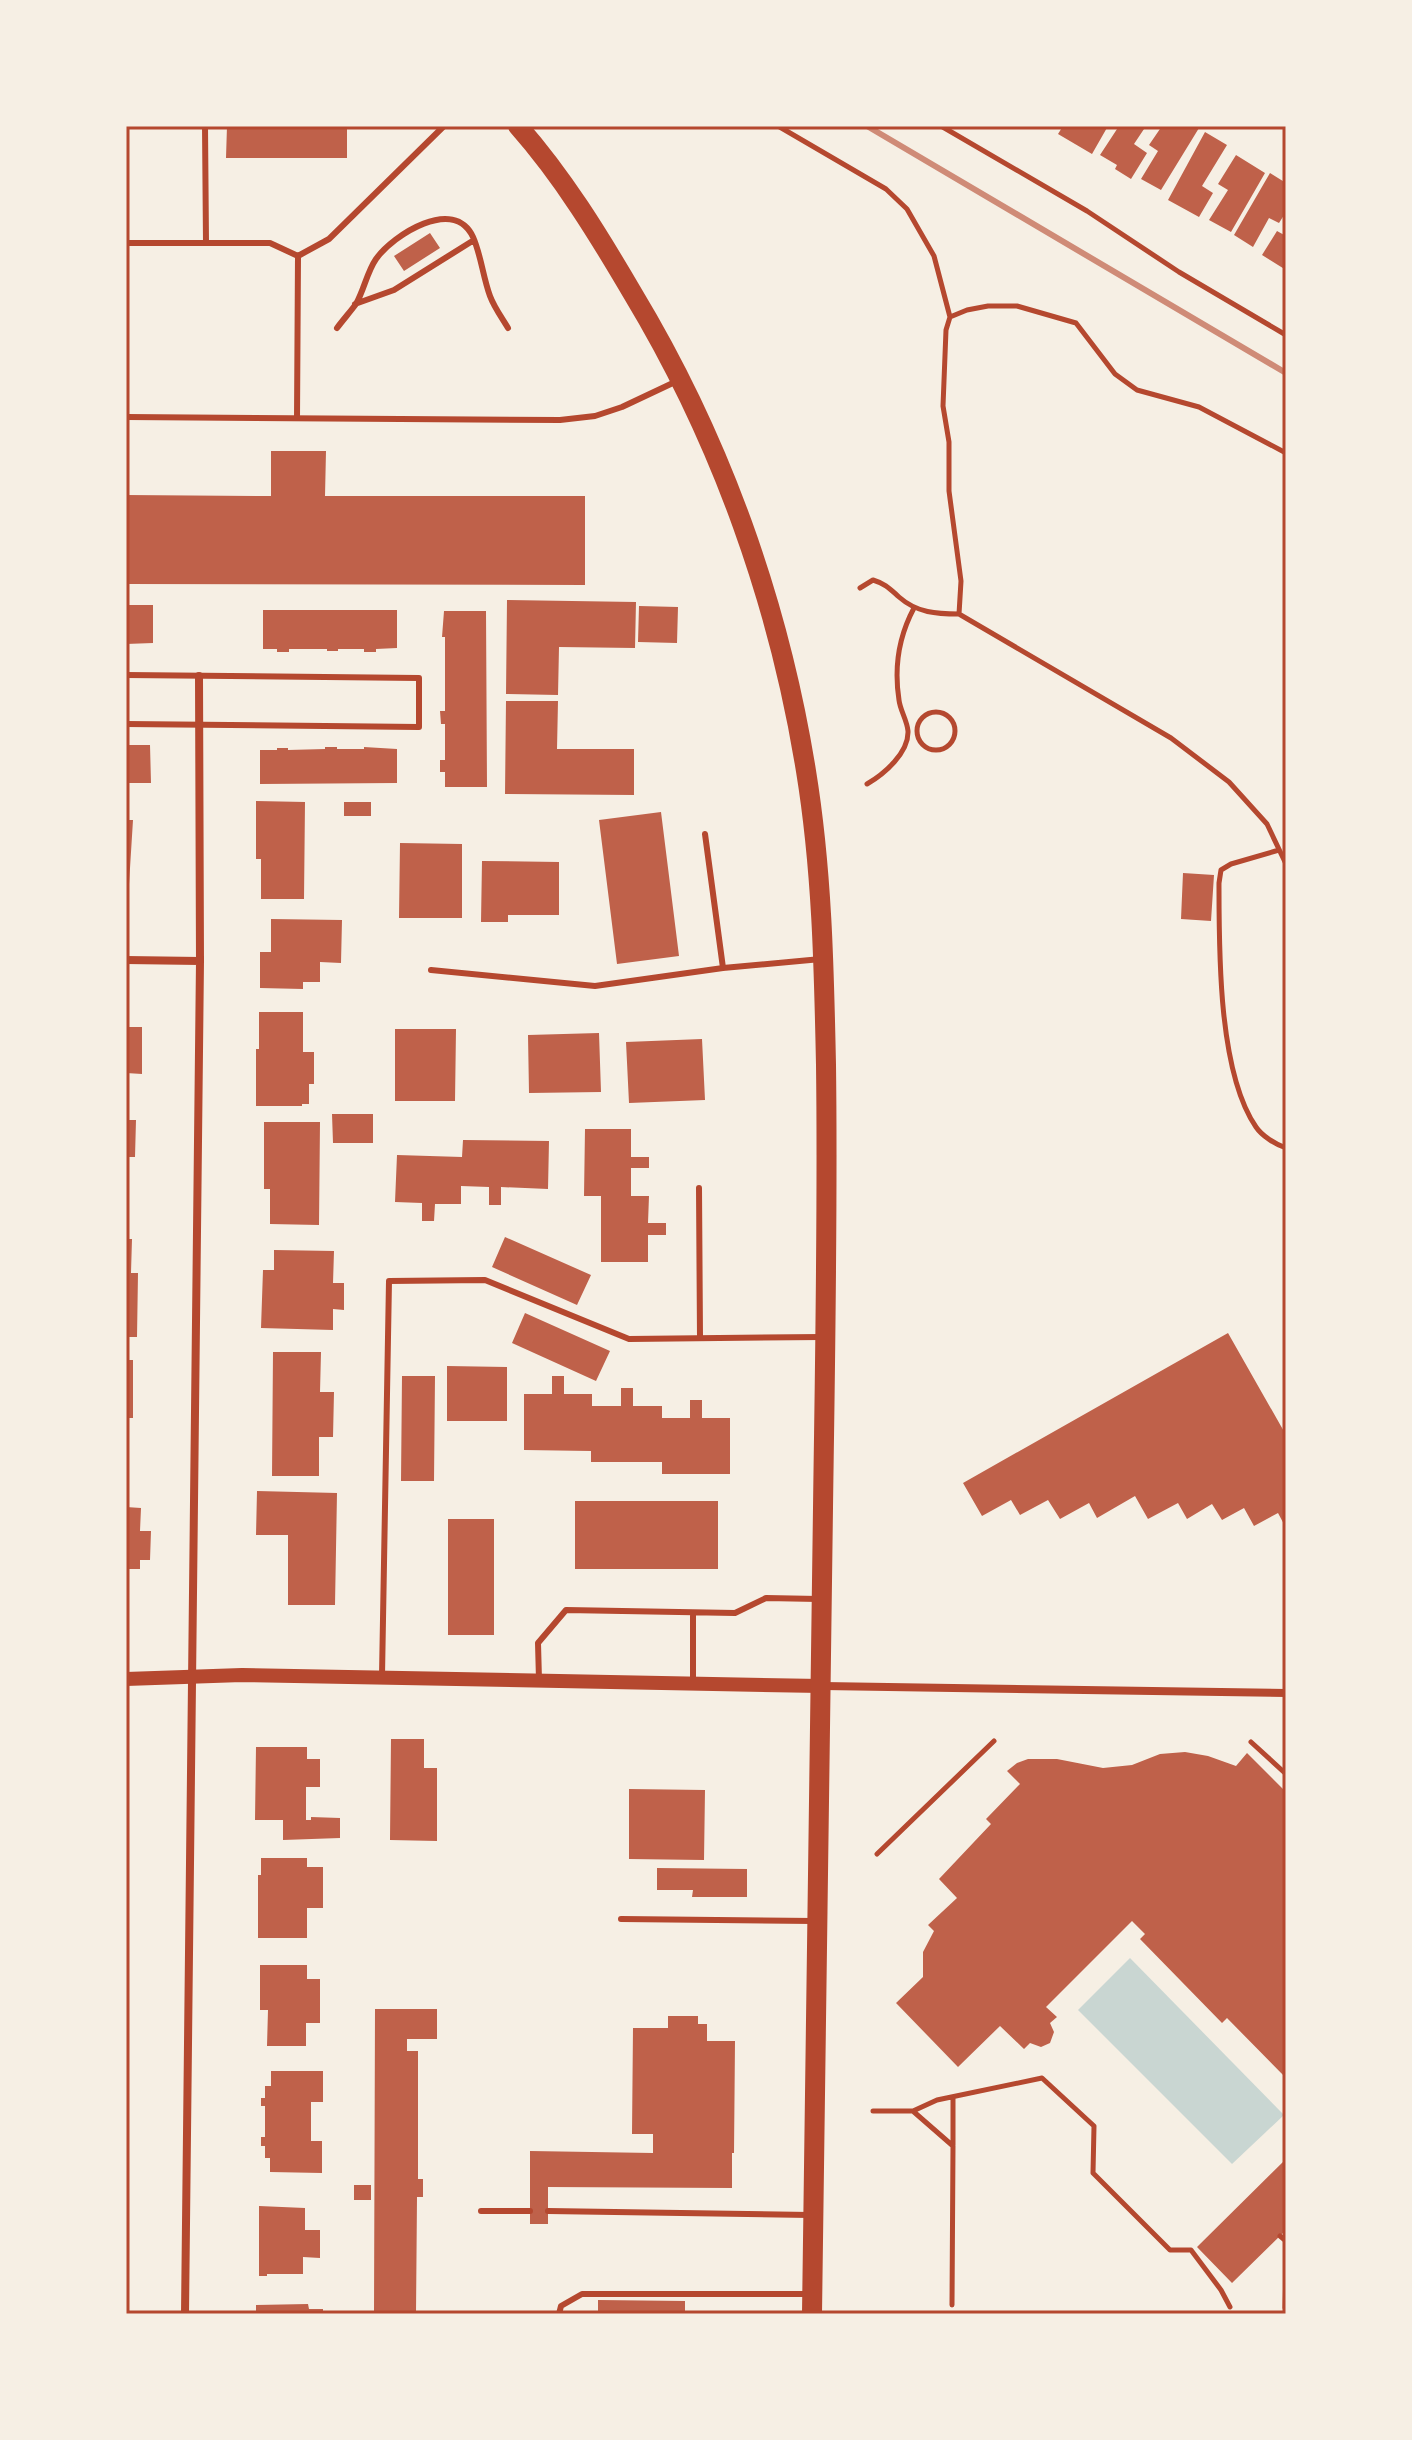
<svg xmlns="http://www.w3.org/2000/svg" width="1412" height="2440" font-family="'Public Sans',sans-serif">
  <rect width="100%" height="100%" fill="#f6efe4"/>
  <path fill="#c9d6d2" d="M1130 1958 1284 2115 1232 2164 1078 2010Z"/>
  <path fill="#bf614a" d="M227 126H347V158H226Z
    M1063 126H1108L1092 154 1058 134Z
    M1119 126H1146L1134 144 1147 153 1131 179 1115 169 1117 165 1100 155Z
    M1162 126H1196L1199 128 1161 190 1141 179 1158 151 1149 145Z
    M1205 132 1227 145 1202 186 1213 193 1199 217 1168 200Z
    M1236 155 1265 173 1231 232 1209 220 1228 190 1218 184Z
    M1270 173 1286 183V212L1279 223 1269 218 1253 247 1234 235Z
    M1277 231 1286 236V270L1262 255Z
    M430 233 440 248 404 271 394 256Z
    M271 451H326L325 496H585V585L126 584V495L271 496Z
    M507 600 636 602 635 648 559 647 558 695 506 694Z
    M126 605H153V643L126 644Z
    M639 606 678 607 677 643 638 642Z
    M263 610H397V648L376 649V652H364V649H338V651H327V649H289V652H277V649H263Z
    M444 611H486L487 787H445V772H440V760H445V724H441L440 711H445V637H442Z
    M506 701H558L557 749H634V795L505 794Z
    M126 745H150L151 783H126Z
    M325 747H337V749H364V747L397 749V783L260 784V750H277V748H288V750L325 749Z
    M256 801 305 802 304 899H261V859H256Z
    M344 802H371V816H344Z
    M661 812 679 956 617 964 599 820Z
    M126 820H133L129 884H126Z
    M400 843 462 844V918H399Z
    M482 861 559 862V915H508V922H481Z
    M1183 873 1214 875 1211 921 1181 919Z
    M271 919 342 920 341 963 320 962V982H303V989L260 988V952H271Z
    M259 1012H303V1052H314V1084H309V1104H302V1106H256V1049H259Z
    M126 1027H142V1074L126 1073Z
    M395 1029H456L455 1101H395Z
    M599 1033 601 1092 529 1093 528 1035Z
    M702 1039 705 1100 629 1103 626 1042Z
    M332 1114H373V1143H333Z
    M126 1120H136L135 1157H126Z
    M264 1122H320L319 1225 270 1224V1189H264Z
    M585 1129H631V1157H649V1168H631V1196H649L648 1223H666V1235H648V1262H601V1196H584Z
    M463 1140 549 1141 548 1189 501 1187V1205H489V1187L461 1186V1204H435L434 1221H422V1203L395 1202 397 1155 462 1157Z
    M505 1237 591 1275 577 1305 492 1267Z
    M126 1239H132L131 1273H138L137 1337H126Z
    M274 1250 334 1251 333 1283H344V1310L333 1309V1330L261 1328 263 1270H274Z
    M525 1313 610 1351 596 1381 512 1343Z
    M1228 1333 1286 1435V1528L1278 1513 1254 1526 1244 1508 1222 1520 1212 1504 1187 1519 1178 1503 1148 1519 1135 1496 1097 1518 1089 1503 1060 1519 1048 1500 1020 1515 1011 1500 982 1516 963 1483Z
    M273 1352H321L320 1392H334L333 1437H319V1476H272Z
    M126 1360H133V1418H126Z
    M447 1366 507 1367V1421H447Z
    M402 1376H435L434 1481H401Z
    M552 1376H564V1394H592V1406H621V1388H633V1406H662V1418H690V1400H702V1418H730V1474H662V1462H591V1451L524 1450V1394H552Z
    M257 1491 337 1493 335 1605H288V1535H256Z
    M575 1501H718V1569H575Z
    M126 1507 141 1508 140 1531H151L150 1560H140V1569H126Z
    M448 1519H494V1635H448Z
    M391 1739H424V1768H437V1841L390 1840Z
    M256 1747H307V1759H320V1787H306V1820H311V1817L340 1818V1838L283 1840V1820H255Z
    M1185 1752 1208 1756 1236 1766 1247 1753 1286 1792V2078L1227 2018 1222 2023 1140 1939 1145 1934 1132 1921 1046 2007 1057 2017 1050 2023 1054 2032 1050 2043 1041 2047 1030 2043 1024 2049 1000 2026 958 2067 896 2003 923 1977V1952L934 1931 928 1925 957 1898 939 1879 991 1824 986 1819 1020 1784 1007 1771 1017 1763 1028 1759H1057L1103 1768 1132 1765 1160 1754Z
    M629 1789 705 1790 704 1860 629 1859Z
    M261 1858H307V1867H323V1908H307V1938H258V1875H261Z
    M657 1868 747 1869V1897H692L693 1890H657Z
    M260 1965H307V1979H320V2023H306V2046H267L268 2010H260Z
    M375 2009H437V2039H407V2051H418V2179H423V2197H417L416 2314H374Z
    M668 2016H698V2024H707V2041H735L734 2153H732V2188L548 2187V2224H530V2151L653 2153V2134H632L633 2028H668Z
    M271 2071H323V2102H311V2141H322V2173L270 2172V2158H265V2146H261V2137H265V2106H261V2098H265V2086H271Z
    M1286 2159V2230L1232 2283 1197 2247Z
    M354 2185H371V2200H354Z
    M259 2206 305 2208V2230H320V2258L303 2257V2274H267V2276H259Z
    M598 2300 685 2301V2314H598Z
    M308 2304 309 2309H323V2314H256V2305Z"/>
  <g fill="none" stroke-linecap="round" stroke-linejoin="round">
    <path stroke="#b5482f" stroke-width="5" d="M778 126 886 189 907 209 934 256 950 317 946 330 943 406 949 442V491L961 581 959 614 1171 738 1229 782 1267 824 1286 864
      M941 126 1087 211 1179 272 1286 335
      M950 317 967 310 988 306H1017L1076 323 1115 374 1137 390 1199 407 1286 453
      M860 588 873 580C886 584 890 589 899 597 917 613 937 614 959 614
      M917 731a19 19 0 1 1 38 0a19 19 0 1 1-38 0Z
      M867 784C884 774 909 753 908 731 907 720 900 710 899 700 894 668 899 636 914 608
      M1279 850 1231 864 1221 870 1219 883C1219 949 1218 1072 1256 1127 1262 1136 1275 1144 1286 1148
      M1251 1742 1286 1774
      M877 1854 994 1741
      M953 2097V2145
      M873 2111H913L937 2100 1042 2078 1094 2126 1093 2173 1170 2250H1191L1221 2290 1230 2307
      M914 2112 953 2146 952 2305
      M1280 2236 1286 2241
      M1285 2308 1286 2271"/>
    <path stroke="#b5482f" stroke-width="6" d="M205 126 206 243
      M126 243H270L298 256 297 418
      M298 256 329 239 444 126
      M355 304 394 290 474 240
      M337 328C343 320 350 312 356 304 364 290 367 272 376 259 393 235 454 196 473 237 481 255 483 277 490 296 494 307 502 318 508 328
      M126 417 560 420 595 416 622 407 675 382
      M126 675 419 678V727L126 724
      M705 834 723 968
      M431 970 595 986 723 968 821 959
      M699 1188 700 1338
      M693 1613V1683
      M382 1676 389 1281 485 1280 629 1339 822 1337
      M539 1680 538 1643 566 1610 735 1613 766 1598 818 1599
      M621 1919 814 1921
      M481 2211H530
      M548 2211 810 2215
      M559 2314 561 2306 582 2294H809"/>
    <path stroke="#b5482f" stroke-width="8" d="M126 960 200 961
      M823 1686 1286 1693
      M185 2314 200 961 199 676"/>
    <path stroke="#b5482f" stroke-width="14" d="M126 1679 242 1675 821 1686"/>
    <path stroke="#b5482f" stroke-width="20" d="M518 126C563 177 599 236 633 294 721 440 779 603 806 771 822 869 824 967 826 1065 828 1213 825 1360 823 1508 819 1777 816 2045 812 2314"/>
    <path stroke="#cf8b77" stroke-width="6" d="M867 126 1286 373"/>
  </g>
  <rect width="1412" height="2440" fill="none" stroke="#f6efe4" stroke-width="256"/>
  <rect x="128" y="128" width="1156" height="2184" fill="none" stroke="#b5482f" stroke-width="3"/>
</svg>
